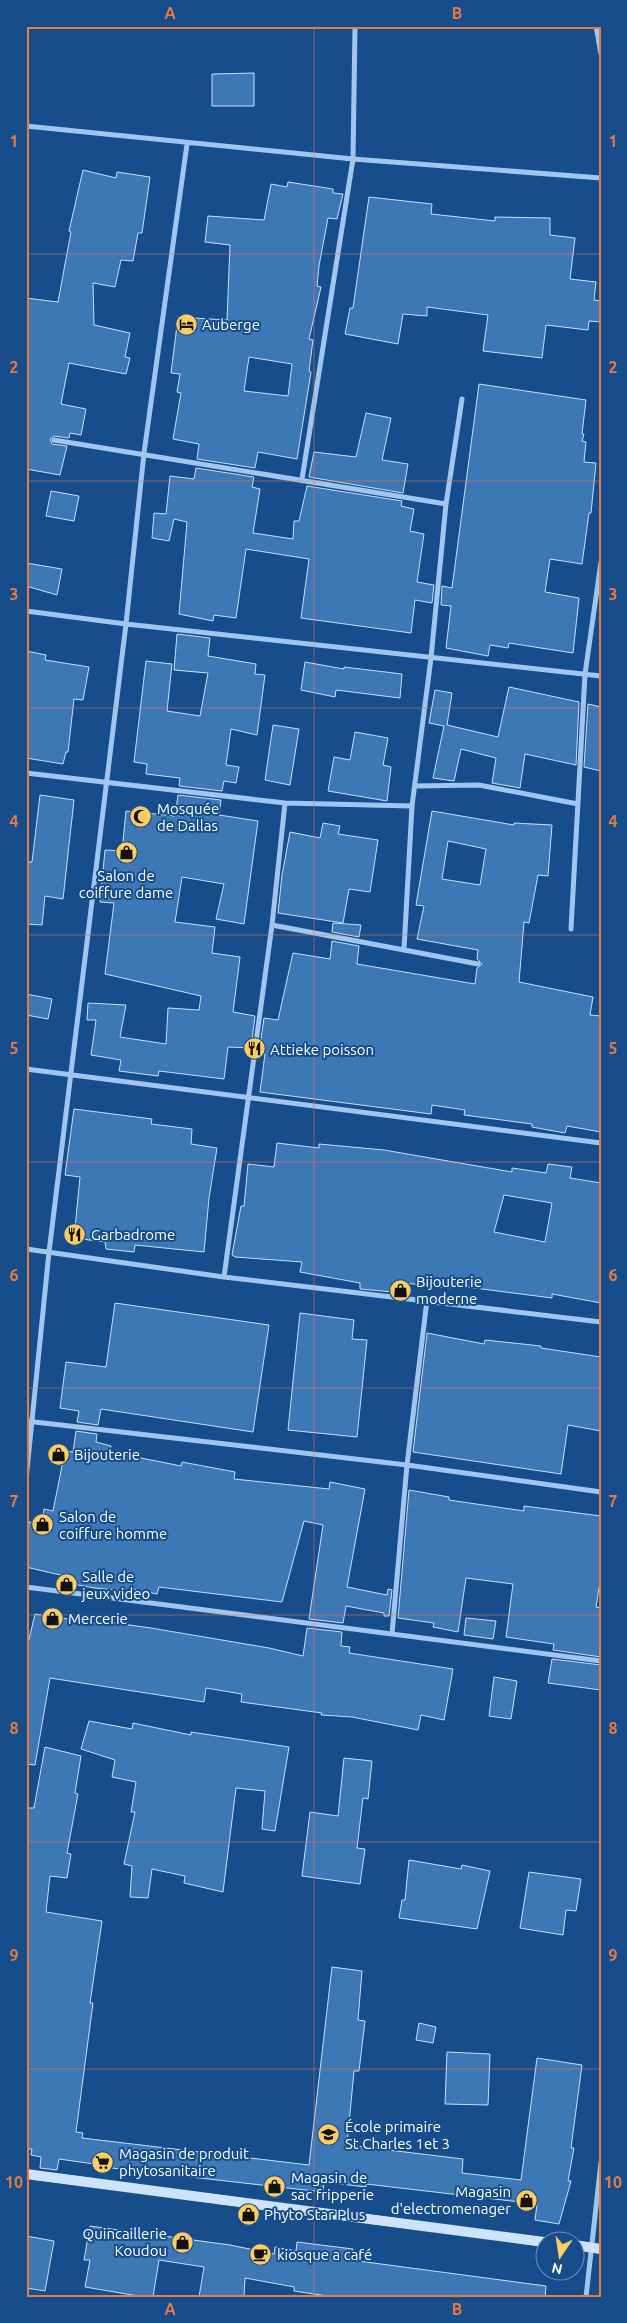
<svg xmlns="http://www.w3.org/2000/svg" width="627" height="2323" font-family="Ubuntu,sans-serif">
  <rect width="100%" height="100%" fill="#164d8c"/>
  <path fill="#3e77b5" stroke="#c6e0fb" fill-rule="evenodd" d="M254 73V106H212V74Z
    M83 170 116 178 117 172 150 177 142 233H138L133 261 121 260 115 287 93 283 94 325 130 333 125 357 130 358 126 374 69 363 61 404 86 409 81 435 70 433 69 438 54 436 50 439 52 444 67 446 60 475 26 469V298L58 302 71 232 69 231Z
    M288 182 333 189V193L343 194 337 219 328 218 319 266 317 286 321 287 309 339 313 340 309 371 311 372 297 459 258 452 255 468 197 459 199 444 173 439 181 393 177 392 180 374 171 373 178 317 227 320 230 245 205 242 208 216 264 220 271 184 287 187ZM249 357 292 364 288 396 244 391Z
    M369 197 432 204 431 214 495 221V217L550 218V235L575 238 570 279 596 282 594 300 601 301V322L589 321 588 330 546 325 542 358 483 351 488 315 427 307V316L403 314 398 344 345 334 350 308H353Z
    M479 384 586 400 582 434H584L582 441 586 442 584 462 596 463 591 513H589L582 564 550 559 545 592 579 598 573 653 509 643 508 648 490 645 488 656 446 648 451 606 441 605 442 586 452 588Z
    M366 413 391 418 382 460 408 464 403 493 309 477 314 452 356 457Z
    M196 468 254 477 252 487 260 489 253 533 293 539 294 521H299L307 486 402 501 401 506 414 509 410 531 424 534 417 582 434 585 432 603 415 600 411 633 301 618 309 559 246 549 236 618 214 615 213 621 179 614 187 522 174 519 169 541 152 538 154 513 166 514 170 476 194 479Z
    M51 491 79 496 74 521 46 516Z
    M26 563 62 569 57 595 26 586Z
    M177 634 210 638 208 656 256 664 255 674 265 675 257 735 231 729 226 765 239 767 236 783 224 781 222 791 179 786 180 778 146 774 147 764 134 762 146 661 172 664 167 711 200 716 208 673 174 670Z
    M26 651 46 655 45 660 89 667 83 700 74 699 68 752H66L63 764 26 758Z
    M305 662 344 669V667L402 674 400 698 336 690 335 697 301 690Z
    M509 687 579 702 576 765 525 754 520 788 492 783 496 758 461 749 454 781 433 778 444 726 429 723 435 690 452 693 447 725 498 737Z
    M588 704 601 707V771L584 767Z
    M273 725 299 729 290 785 265 780Z
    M355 732 388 738 383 765 391 767 387 801 328 791 334 757 350 760Z
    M40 795 74 800 63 899 45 896 42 925 26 924V879L29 862H32Z
    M178 795 221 800 219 815 258 821 244 924 216 919 224 884 182 877 175 922 215 927 212 953 240 957 233 1012 255 1016 251 1048 228 1047 224 1079 159 1071 158 1076 119 1071 121 1060 91 1055 96 1020H87L88 1003 126 1005 120 1037 166 1044 168 1008 199 1010 201 996 105 974 114 903 100 902 105 850 122 851 126 811 175 816Z
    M432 811 514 825V823L552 825 548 876 538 875 529 923 524 922 519 982 593 997 590 1015 601 1016V1132L567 1126 565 1133 532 1127V1124L464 1115 465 1110 432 1105 431 1114 260 1092 265 1054 259 1053 264 1018 278 1020 293 953 330 959 332 941 359 946 357 964 475 984 477 968 482 964 477 959 478 950 417 939 424 906 416 905ZM448 841 486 849 480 885 442 879Z
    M323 823 340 826 338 834 378 840 370 892 349 889 343 923 278 913 282 875 290 832 320 838Z
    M333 923 361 925 359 937 332 932Z
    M26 994 52 999 48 1019 26 1015Z
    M74 1109 152 1119 151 1124 192 1129 191 1144 217 1148 209 1198 204 1252 135 1245 134 1252 106 1249 105 1242 74 1238 80 1177 65 1175Z
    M277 1143 319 1148V1144L384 1150 512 1172V1168L546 1173 548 1164 572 1167 570 1178 601 1183V1303L552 1294V1298L451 1285 450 1288 404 1283 403 1293 360 1289V1283L300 1272 302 1262 235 1257 232 1255 241 1206H244L248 1164 274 1167ZM504 1195 552 1203 545 1242 494 1232Z
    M115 1303 269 1325 253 1432 101 1409 98 1425 77 1422 79 1411 60 1408 66 1362 106 1367Z
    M300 1313 354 1320 352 1339 367 1340 357 1437 288 1430Z
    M427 1333 484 1344 485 1340 541 1346V1348L601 1357V1431L568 1425 561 1474 413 1452Z
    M76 1431 97 1434 96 1442 111 1446 110 1451 116 1453 181 1466 182 1462 235 1472 234 1479 329 1489 330 1482 365 1489 347 1587 387 1595 388 1589 392 1590 389 1616H384V1613L346 1606 343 1623 309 1619 323 1525 304 1521 282 1602 159 1587 157 1594 133 1589V1592L95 1588 72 1584 73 1578 26 1567 29 1522 42 1523 44 1509 53 1511 65 1451 73 1452Z
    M409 1490 449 1497V1500L524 1511V1506L601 1516V1576L596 1607 601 1608V1657L553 1650 554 1644 506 1637 513 1584 466 1578 458 1632 433 1627 434 1623 398 1618Z
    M35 1614 101 1624V1621L151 1628 269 1648 303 1656 307 1628 342 1632 341 1646 350 1647 349 1653 453 1669 444 1720 421 1715 418 1730 352 1717 321 1715 322 1713 241 1702 242 1694 206 1688 204 1702 50 1678 35 1765 26 1764V1652Z
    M466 1618 496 1621 493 1639 464 1635Z
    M552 1659 601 1665V1690L548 1683Z
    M494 1677 517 1681 511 1719 489 1716Z
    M89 1721 132 1729 133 1723 191 1735V1732L289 1747 275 1831 262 1829 265 1791 236 1788 223 1892 184 1883 185 1876 152 1869 148 1898 130 1897 132 1866 124 1864 135 1812H131L136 1782 112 1777 115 1760 81 1749Z
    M45 1747 81 1756 75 1793 78 1794 67 1853 71 1854 67 1878 50 1876 46 1912 102 1921 90 2003H93L76 2132 83 2133 82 2138 309 2165 332 1967 362 1971 358 2020 365 2021 359 2071H354L347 2145 463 2159 462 2173 521 2180 537 2058 582 2065 571 2148H574L568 2181H571L559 2224 535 2220 537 2204 366 2184V2187L324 2182 323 2192 94 2166V2164L59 2159 57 2170 40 2168 41 2157 31 2155 32 2149H26V1808H34Z
    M344 1758 372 1761 368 1799 363 1798 357 1848 365 1849 360 1884 302 1876 310 1812 338 1816Z
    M409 1860 461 1869 462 1865 490 1871 477 1929 399 1918 402 1900H405Z
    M529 1872 581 1879 576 1911 566 1910 563 1935 520 1928Z
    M419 2023 436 2027 433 2043 416 2040Z
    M447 2052 490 2054 488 2105 445 2104Z
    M90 2226 230 2245 274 2254 275 2247 296 2251 297 2242 353 2249 351 2260 546 2286 545 2297H334L294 2291V2287L245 2278 244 2297H199L204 2267 159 2260 153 2297H144L85 2287 90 2260H84Z
    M26 2236 54 2241 45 2291 26 2288Z"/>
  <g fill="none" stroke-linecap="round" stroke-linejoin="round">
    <path stroke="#a0c6ef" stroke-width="5" d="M596 26 601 54
      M26 126 353 159 601 178
      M54 440 446 504
      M302 479 353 159 355 26
      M26 611 126 624 601 676
      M26 773 285 803 412 806
      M415 786 479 785 578 804
      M272 925 478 964
      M571 929 585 674 601 562
      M404 949 412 806 431 658 446 504 462 399
      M26 1069 601 1143
      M26 1249 224 1277 601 1322
      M224 1277 272 925 285 803
      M26 1421 407 1465 601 1492
      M26 1480 49 1252 126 624 144 453 187 144
      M26 1587 601 1661
      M392 1634 407 1465 427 1300
      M586 2297 601 2162"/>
    <path stroke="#cee2fb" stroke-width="10" d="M26 2174 544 2242
      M574 2245 601 2249"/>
  </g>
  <path fill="none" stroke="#ed7a3d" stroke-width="1" stroke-opacity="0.55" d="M314 26V2297M26 254H601M26 481H601M26 708H601M26 935H601M26 1162H601M26 1388H601M26 1615H601M26 1842H601M26 2069H601"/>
  <defs>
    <symbol id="hotel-disc" viewBox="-11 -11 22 22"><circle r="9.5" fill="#ffcc5e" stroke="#164d8c"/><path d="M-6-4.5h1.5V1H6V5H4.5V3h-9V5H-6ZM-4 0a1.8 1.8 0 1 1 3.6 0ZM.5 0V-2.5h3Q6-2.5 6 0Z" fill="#111"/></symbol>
    <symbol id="mosque-disc" viewBox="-11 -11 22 22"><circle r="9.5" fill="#ffcc5e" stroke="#164d8c"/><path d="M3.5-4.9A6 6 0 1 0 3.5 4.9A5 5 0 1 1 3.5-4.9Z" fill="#111"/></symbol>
    <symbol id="shop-disc" viewBox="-11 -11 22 22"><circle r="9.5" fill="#ffcc5e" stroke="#164d8c"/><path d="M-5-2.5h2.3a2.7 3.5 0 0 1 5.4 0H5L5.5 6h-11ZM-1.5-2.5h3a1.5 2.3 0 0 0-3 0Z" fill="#111"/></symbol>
    <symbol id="restaurant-disc" viewBox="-11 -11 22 22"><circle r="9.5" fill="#ffcc5e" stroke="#164d8c"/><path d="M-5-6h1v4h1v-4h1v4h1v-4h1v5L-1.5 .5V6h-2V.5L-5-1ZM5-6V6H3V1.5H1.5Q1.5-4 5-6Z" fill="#111"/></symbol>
    <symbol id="school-disc" viewBox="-11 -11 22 22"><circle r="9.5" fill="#ffcc5e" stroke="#164d8c"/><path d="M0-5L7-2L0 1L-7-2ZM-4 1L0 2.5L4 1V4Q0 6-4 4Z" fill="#111"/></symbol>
    <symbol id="supermarket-disc" viewBox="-11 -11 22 22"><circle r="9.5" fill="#ffcc5e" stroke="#164d8c"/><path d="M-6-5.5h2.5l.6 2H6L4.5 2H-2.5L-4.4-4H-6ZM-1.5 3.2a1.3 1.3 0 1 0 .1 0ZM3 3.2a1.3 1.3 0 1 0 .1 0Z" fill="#111"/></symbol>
    <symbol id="cafe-disc" viewBox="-11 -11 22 22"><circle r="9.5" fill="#ffcc5e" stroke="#164d8c"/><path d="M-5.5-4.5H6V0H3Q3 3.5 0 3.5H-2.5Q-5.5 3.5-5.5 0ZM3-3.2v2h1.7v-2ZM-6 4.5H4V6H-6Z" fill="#111"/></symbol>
  </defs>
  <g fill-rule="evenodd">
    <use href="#hotel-disc" x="174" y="312" width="25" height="25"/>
    <use href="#mosque-disc" x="128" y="804" width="25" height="25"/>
    <use href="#shop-disc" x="114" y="840" width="25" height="25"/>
    <use href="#restaurant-disc" x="242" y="1036" width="25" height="25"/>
    <use href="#restaurant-disc" x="62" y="1222" width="25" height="25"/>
    <use href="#shop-disc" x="388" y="1278" width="25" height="25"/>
    <use href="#shop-disc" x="46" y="1442" width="25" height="25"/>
    <use href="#shop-disc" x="30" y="1512" width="25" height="25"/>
    <use href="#shop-disc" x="54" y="1572" width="25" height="25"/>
    <use href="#shop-disc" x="40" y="1606" width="25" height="25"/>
    <use href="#school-disc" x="316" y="2122" width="25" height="25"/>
    <use href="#supermarket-disc" x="90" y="2150" width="25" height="25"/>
    <use href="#shop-disc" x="262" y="2174" width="25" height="25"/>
    <use href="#shop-disc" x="514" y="2188" width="25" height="25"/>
    <use href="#shop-disc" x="236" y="2202" width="25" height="25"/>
    <use href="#shop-disc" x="170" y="2230" width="25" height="25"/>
    <use href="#cafe-disc" x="248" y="2242" width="25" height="25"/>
  </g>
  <g text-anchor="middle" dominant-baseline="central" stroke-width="4" stroke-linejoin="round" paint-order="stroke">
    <g font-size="15" fill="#fff" stroke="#164d8c" text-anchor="start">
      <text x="202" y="324">Auberge</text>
      <text x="157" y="808">Mosquée<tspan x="157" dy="17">de Dallas</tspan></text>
      <text x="126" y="875" text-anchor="middle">Salon de<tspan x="126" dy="17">coiffure dame</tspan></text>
      <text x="270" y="1049">Attieke poisson</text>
      <text x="91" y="1234">Garbadrome</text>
      <text x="416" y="1281">Bijouterie<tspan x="416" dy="17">moderne</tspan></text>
      <text x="74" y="1454">Bijouterie</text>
      <text x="59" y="1516">Salon de<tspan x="59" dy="17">coiffure homme</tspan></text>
      <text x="82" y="1576">Salle de<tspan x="82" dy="17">jeux video</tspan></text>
      <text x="68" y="1618">Mercerie</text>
      <text x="345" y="2126">École primaire<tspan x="345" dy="17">St Charles 1et 3</tspan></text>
      <text x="119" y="2153">Magasin de produit<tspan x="119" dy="17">phytosanitaire</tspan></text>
      <text x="291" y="2177">Magasin de<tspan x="291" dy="17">sac fripperie</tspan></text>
      <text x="511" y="2191" text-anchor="end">Magasin<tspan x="511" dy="17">d'electromenager</tspan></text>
      <text x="264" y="2214">Phyto Star Plus</text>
      <text x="167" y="2233" text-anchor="end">Quincaillerie<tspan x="167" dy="17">Koudou</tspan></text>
      <text x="277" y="2254">kiosque a café</text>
    </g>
  </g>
  <rect width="627" height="2323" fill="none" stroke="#164d8c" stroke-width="55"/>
  <g transform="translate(560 2256) rotate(193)"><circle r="24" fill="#164d8c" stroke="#7394ba"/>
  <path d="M0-4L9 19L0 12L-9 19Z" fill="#ffcc5e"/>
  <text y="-8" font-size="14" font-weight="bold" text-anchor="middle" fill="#ffffff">N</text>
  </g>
  <rect x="28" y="28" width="572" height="2268" fill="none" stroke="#ed7a3d" stroke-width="2"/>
  <g font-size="16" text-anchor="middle" font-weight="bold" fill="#ed7a3d">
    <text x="170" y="19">A</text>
    <text x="457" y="19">B</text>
    <text x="14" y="147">1</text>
    <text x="613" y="147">1</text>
    <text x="14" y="373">2</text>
    <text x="613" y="373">2</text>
    <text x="14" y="600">3</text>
    <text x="613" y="600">3</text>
    <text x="14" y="827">4</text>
    <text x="613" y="827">4</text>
    <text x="14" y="1054">5</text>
    <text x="613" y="1054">5</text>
    <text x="14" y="1281">6</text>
    <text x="613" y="1281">6</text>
    <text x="14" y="1507">7</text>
    <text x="613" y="1507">7</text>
    <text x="14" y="1734">8</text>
    <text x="613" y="1734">8</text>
    <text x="14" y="1961">9</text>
    <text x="613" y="1961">9</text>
    <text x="14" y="2188">10</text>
    <text x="613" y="2188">10</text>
    <text x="170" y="2315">A</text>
    <text x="457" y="2315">B</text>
  </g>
</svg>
